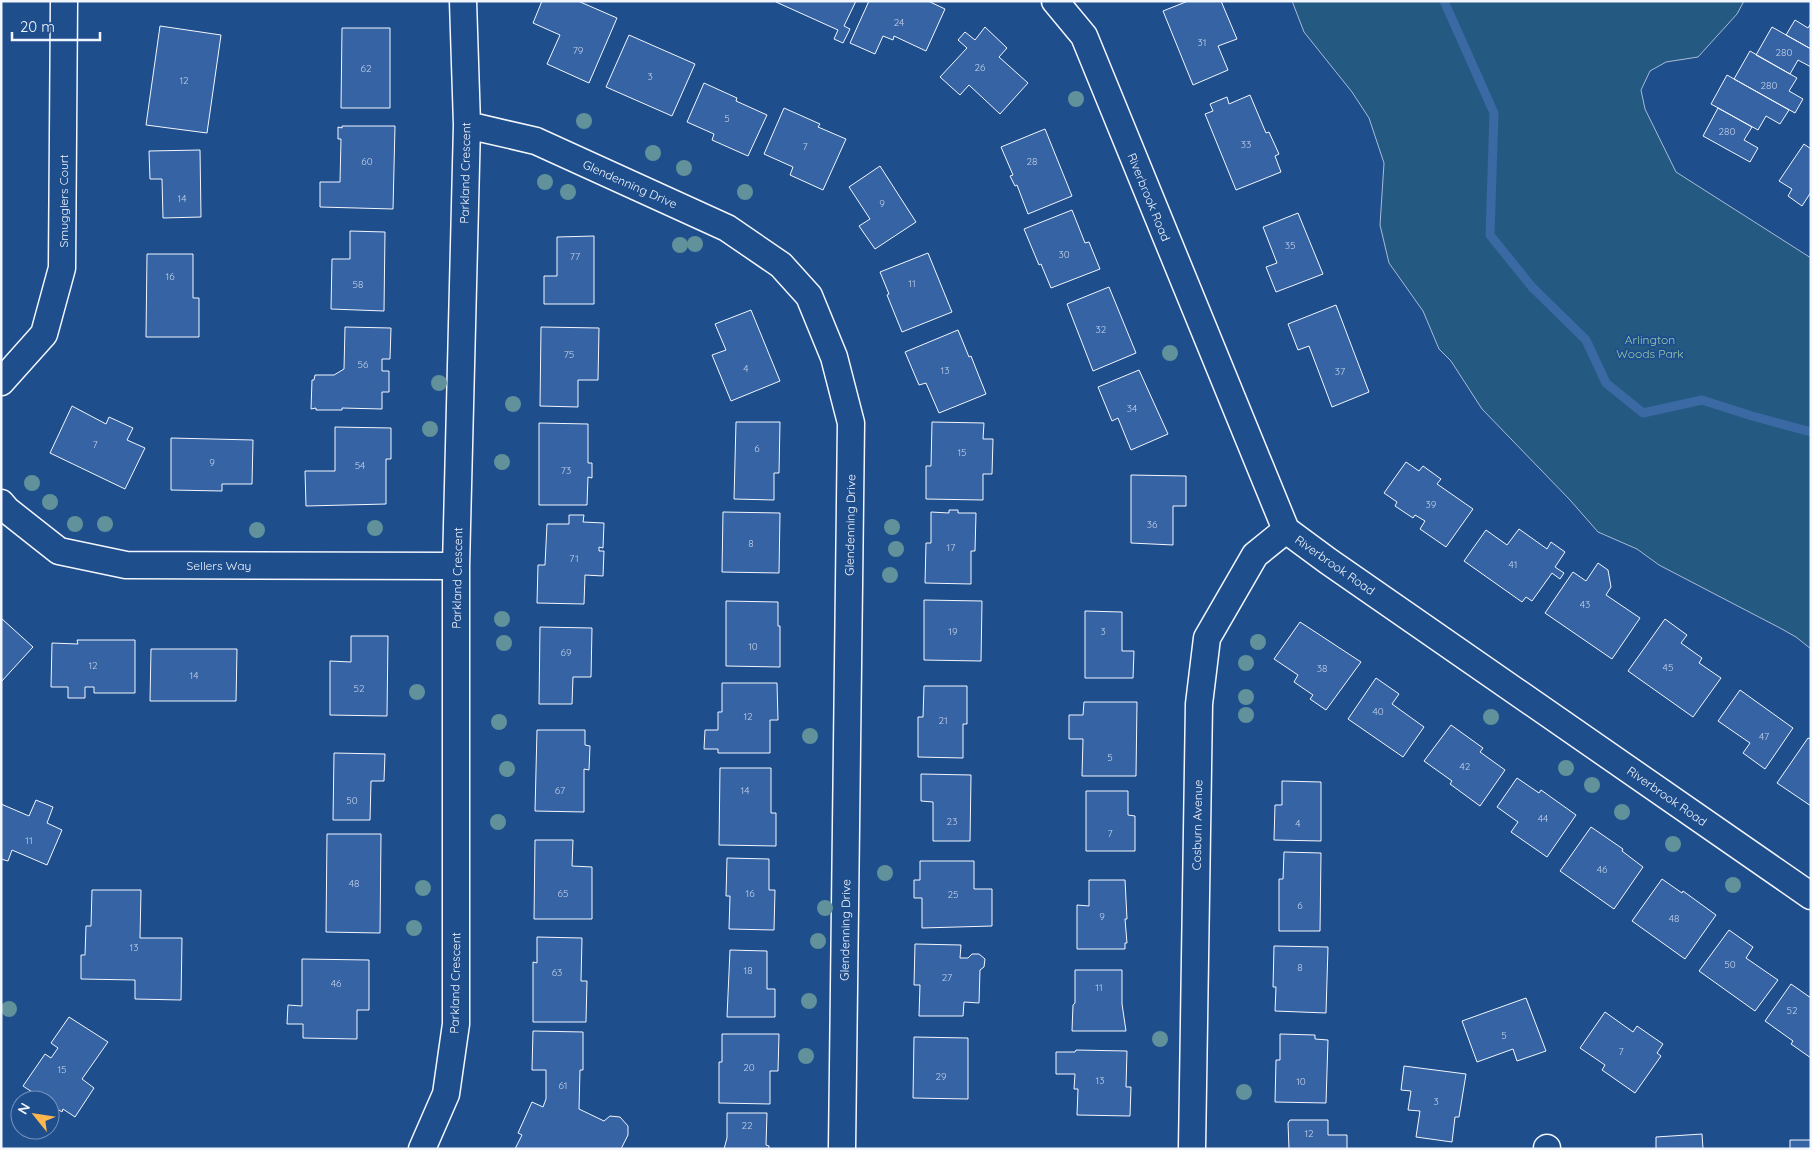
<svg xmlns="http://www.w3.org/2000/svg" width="1812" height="1150" font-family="Quicksand,sans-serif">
  <rect width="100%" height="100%" fill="#1f4e8c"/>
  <path fill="#245a82" stroke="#a8bbd7" d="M1292 1H1744L1737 14 1698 57 1666 62 1650 71 1641 90 1645 109 1676 172 1811 258V649L1796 637 1780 628 1659 565 1637 549 1598 532 1570 500 1482 409 1451 361 1439 349 1423 311 1389 263 1380 225 1384 163 1369 118 1352 92 1304 32Z"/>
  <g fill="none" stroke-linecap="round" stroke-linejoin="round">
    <path stroke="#3b69a3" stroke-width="9" d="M1444 1 1494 113 1490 235 1532 287 1586 340 1606 383 1643 413 1702 400 1752 416 1811 432"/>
  </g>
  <path fill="#3563a3" stroke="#f2f6ff" d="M542 1H578L617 18 589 83 547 64 560 35 533 23Z
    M777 1H856L844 26 850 29 843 43 834 39 838 30 776 2Z
    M869 1H928L945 9 926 51 894 36 893 40 883 36 875 54 850 43Z
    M1188 1H1221L1237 39 1218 46 1228 70 1193 85 1163 11Z
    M1795 20 1808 28 1811 23V49L1786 35Z
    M160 26 221 35 207 133 146 125Z
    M985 27 1007 48 999 57 1028 83 1000 114 969 85 960 95 940 77 967 48 958 40 965 32 975 40Z
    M1772 27 1811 49V67L1798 60 1790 74 1756 55Z
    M342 28H390V108H341Z
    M629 35 695 64 672 116 606 87Z
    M1750 51 1797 78 1789 91 1803 99 1795 113 1734 79Z
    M1727 75 1789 110 1780 124 1766 116 1758 130 1711 104Z
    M704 83 737 98 736 101 767 115 748 156 712 140 714 134 687 122Z
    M1250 95 1266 133 1269 132 1279 154 1275 156 1281 172 1236 190 1205 114 1213 111 1210 104 1227 97 1229 104Z
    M784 108 820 124 818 127 846 139 823 190 790 175 793 167 764 154Z
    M1718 108 1752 127 1744 140 1758 148 1750 162 1703 136Z
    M342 126H395L393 209 320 207V182H340L341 139H338V127L342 128Z
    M1045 129 1072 196 1028 214 1017 185 1015 186 1010 176 1013 175 1001 147Z
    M1804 144 1811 149V192L1802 206 1788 196 1792 189 1779 181Z
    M200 150 201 217 163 218 162 179H150L149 151Z
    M880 166 916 222 875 249 859 226 870 219 849 187Z
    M1072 210 1085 243 1089 242 1100 269 1051 288 1041 264 1039 265 1024 229Z
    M1298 213 1323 274 1276 292 1266 267 1277 263 1263 227Z
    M350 231 385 232 384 311 331 309 332 259H350Z
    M594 236V304H544V276H557V237Z
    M928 253 952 312 902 332 887 295 889 294 880 272Z
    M147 254H193V298H199V337H146Z
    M1109 287 1136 353 1093 371 1067 304Z
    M1336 305 1369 392 1332 407 1309 346 1298 350 1288 324Z
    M751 310 780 381 731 401 712 355 726 350 715 324Z
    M345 327 391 328 390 359H382V371H389V392H382V409L342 408V410H316V408L311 409 312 380H314L315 375H334L344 369Z
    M541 327 599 328 598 380H578V407L540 406Z
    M958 330 969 357 971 356 986 394 939 413 926 383 919 385 905 352Z
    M1139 370 1168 434 1131 450 1118 418 1112 421 1098 387Z
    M72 406 106 424 109 417 133 428 127 440 145 448 125 489 50 453Z
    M736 422H780L779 473H774V500L734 499Z
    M932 422 984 423 983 439H993L992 474H983V500L926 499V466H931Z
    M539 423 588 424V463H592V478L588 477 587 505H539Z
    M335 427 391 428V459H386V504L306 506 305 471H335Z
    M171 438 253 440 252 484H222V491L171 490Z
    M1406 462 1419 471 1423 466 1441 479 1437 484 1473 509 1446 547 1420 529 1425 521 1415 515 1413 518 1395 506 1397 502 1384 493Z
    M1131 475 1186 476V506H1173V545L1131 543Z
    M949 510H958V513H976L975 551H971V584L925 583 926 543H931V512L949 513Z
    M723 512 780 513 779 573 722 572Z
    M569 515H584L583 522 604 523 603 548 599 547V551H604L603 576 585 575 584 604 537 603 538 565H545L547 524H569Z
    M1519 529 1547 549 1551 542 1565 552 1555 567 1564 573 1560 579 1552 573 1532 601 1526 597 1522 602 1464 561 1486 530 1507 545Z
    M1598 563 1608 570 1611 587 1606 595 1640 618 1612 659 1545 613 1573 572 1586 581Z
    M924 600 982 601 981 661 924 660Z
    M726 601 778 602V626H780V667L726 666Z
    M1085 611 1122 612V651H1134L1133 678H1085Z
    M1 618 33 647 1 682Z
    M1665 619 1687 635 1681 643 1702 658 1699 663 1721 678 1693 717 1628 671Z
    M1300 622 1361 662 1326 710 1310 699 1313 695 1294 682 1298 675 1274 659Z
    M540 627 592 628 591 677H573L572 704H539Z
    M351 636H388L387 716 330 715V661L351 662Z
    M77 640H135V693H94V687H85V698H68V687H51L52 643 78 644Z
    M151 649H237L236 701H150Z
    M1376 678 1399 694 1392 704 1424 727 1403 757 1348 719Z
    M722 683H777L778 720H770V753H718V749H704L705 730H718V712H722Z
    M924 686H967V724H963V758L918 757V717H923Z
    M1740 690 1793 728 1765 769 1743 753 1750 743 1718 721Z
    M1084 702H1137L1136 776H1082L1083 739H1069V715H1083Z
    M1451 725 1483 748 1480 752 1505 770 1480 806 1450 784 1452 781 1424 761Z
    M537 730H585V745L590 746 589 770 584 769V812L535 811Z
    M1808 738 1811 739V806L1777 783Z
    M334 753 385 754 384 781H371L370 820H333Z
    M720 768H771V813H776V846L719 845Z
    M921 774 971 775 970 841H933V802L921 801Z
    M1517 778 1539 793 1541 790 1576 815 1547 857 1511 832 1518 822 1497 807Z
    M1282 781 1321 782V841L1274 840 1275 805H1282Z
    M1086 791H1128V815L1135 816V851H1086Z
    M36 800 53 807 47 823 62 830 47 865 12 850 8 861 1 859V804L29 816Z
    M1591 827 1623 849 1622 851 1643 867 1614 909 1560 871Z
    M327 834H381L380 933 326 932Z
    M535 840H573L572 866 592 867V919H534Z
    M1284 852 1321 853 1320 931H1279V879H1283Z
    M727 858 769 859V890H775L774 930 729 929 730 896H726Z
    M920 861H974V889H992V926L922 928V898H914V880H920Z
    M1662 879 1682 893 1683 891 1716 915 1685 959 1632 921Z
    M1089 880H1125L1127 919H1125L1127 943H1125V949H1077V905L1089 906Z
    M92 890H141L140 938H182L181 1000 135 999V980L81 979V955H85L86 926H91Z
    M1729 930 1753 947 1746 958 1778 980 1755 1011 1699 971Z
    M537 937 582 938 581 981H587L586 1022H533V962L537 963Z
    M915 944 961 945 960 958H968L972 954H979L985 959 984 967 980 970 979 1003 964 1002 963 1016H919L920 985H914Z
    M1274 946 1328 947 1326 1013 1275 1011 1276 987H1273Z
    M730 950 767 951V989H775V1017H727Z
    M302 959 369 960V1010H357V1039L303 1038V1024H287L288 1005 302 1006Z
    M1075 970H1122V1004L1126 1031H1072L1073 1005 1075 1003Z
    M1791 984 1811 998V1058L1791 1044 1793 1041 1765 1021Z
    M1526 998 1546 1051 1517 1061 1513 1049 1477 1062 1462 1021Z
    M1605 1012 1633 1032 1637 1026 1663 1044 1657 1053 1661 1056 1635 1093 1602 1070 1605 1065 1580 1048Z
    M69 1017 108 1042 82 1079 94 1088 75 1117 63 1109 62 1112 50 1104V1100H44L23 1086 45 1054 51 1058 58 1048 51 1043Z
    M533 1031 583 1032V1070H580L579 1109 604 1121 610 1116 620 1117 628 1126V1135L621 1149H515L522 1135 518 1133 532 1102 543 1107 546 1099V1070H532Z
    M722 1034H779L778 1071H770V1104L719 1103V1062H722Z
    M1280 1034 1315 1035V1039L1328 1040 1326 1103 1275 1102 1276 1060H1280Z
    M914 1037 968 1038V1099L913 1098Z
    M1076 1050 1127 1051 1126 1087H1131L1130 1116 1077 1115 1078 1089H1074L1075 1074H1056V1052H1075Z
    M1404 1066 1466 1074 1459 1117H1455L1452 1142 1416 1137 1420 1111 1408 1110 1411 1091 1401 1090Z
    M727 1113H767L766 1145 769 1146V1149H724L727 1138Z
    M1290 1120H1328V1135H1347V1149H1289L1288 1123Z
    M1702 1134 1703 1149H1656V1137Z
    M1790 1140H1811V1149H1790Z"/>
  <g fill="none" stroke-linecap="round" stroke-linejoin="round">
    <defs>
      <path id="minor" d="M1055 1 1084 36 1286 530 1328 561 1811 896
        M467 125 536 141 727 228 781 265 809 296 834 357 851 423 842 1149
        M1 382 44 334 62 268 64 1
        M1 503 7 510 59 551 126 565 456 566
        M422 1149 446 1094 456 1024V566L467 125 463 1
        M1192 1149 1199 704 1207 638 1255 555 1286 530
        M1547 1149V1148"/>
    </defs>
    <use href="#minor" stroke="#f2f6ff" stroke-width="29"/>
    <use href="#minor" stroke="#1f4e8c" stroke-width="26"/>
  </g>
  <g fill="#61919a">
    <circle cx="1076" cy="99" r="8"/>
    <circle cx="584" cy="121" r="8"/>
    <circle cx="653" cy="153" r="8"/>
    <circle cx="684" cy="168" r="8"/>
    <circle cx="545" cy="182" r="8"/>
    <circle cx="568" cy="192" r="8"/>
    <circle cx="745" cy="192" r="8"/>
    <circle cx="695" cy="244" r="8"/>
    <circle cx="680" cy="245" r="8"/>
    <circle cx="1170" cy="353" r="8"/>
    <circle cx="439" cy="383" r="8"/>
    <circle cx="513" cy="404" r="8"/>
    <circle cx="430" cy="429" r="8"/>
    <circle cx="502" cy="462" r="8"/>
    <circle cx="32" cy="483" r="8"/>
    <circle cx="50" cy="502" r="8"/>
    <circle cx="75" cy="524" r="8"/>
    <circle cx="105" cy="524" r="8"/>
    <circle cx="892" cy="527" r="8"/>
    <circle cx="375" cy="528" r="8"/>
    <circle cx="257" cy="530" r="8"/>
    <circle cx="896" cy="549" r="8"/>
    <circle cx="890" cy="575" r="8"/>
    <circle cx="502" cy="619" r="8"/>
    <circle cx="1258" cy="642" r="8"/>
    <circle cx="504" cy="643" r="8"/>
    <circle cx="1246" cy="663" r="8"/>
    <circle cx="417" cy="692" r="8"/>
    <circle cx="1246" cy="697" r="8"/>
    <circle cx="1246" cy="715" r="8"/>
    <circle cx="1491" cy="717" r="8"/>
    <circle cx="499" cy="722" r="8"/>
    <circle cx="810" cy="736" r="8"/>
    <circle cx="1566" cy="768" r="8"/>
    <circle cx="507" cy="769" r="8"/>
    <circle cx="1592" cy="785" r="8"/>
    <circle cx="1622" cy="812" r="8"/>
    <circle cx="498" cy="822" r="8"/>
    <circle cx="1673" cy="844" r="8"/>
    <circle cx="885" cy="873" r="8"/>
    <circle cx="1733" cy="885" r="8"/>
    <circle cx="423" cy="888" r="8"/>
    <circle cx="825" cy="908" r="8"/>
    <circle cx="414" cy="928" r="8"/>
    <circle cx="818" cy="941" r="8"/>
    <circle cx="809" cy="1001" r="8"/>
    <circle cx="9" cy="1009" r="8"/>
    <circle cx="1160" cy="1039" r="8"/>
    <circle cx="806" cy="1056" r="8"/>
    <circle cx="1244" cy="1092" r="8"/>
  </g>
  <g text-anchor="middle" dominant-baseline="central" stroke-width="4" stroke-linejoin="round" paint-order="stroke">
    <g font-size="10" fill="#c3d1e8">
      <text x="899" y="22">24</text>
      <text x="1202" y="42">31</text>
      <text x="578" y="50">79</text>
      <text x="1784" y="52">280</text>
      <text x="980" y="67">26</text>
      <text x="366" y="68">62</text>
      <text x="650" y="76">3</text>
      <text x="184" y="80">12</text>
      <text x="1769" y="85">280</text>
      <text x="727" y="118">5</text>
      <text x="1727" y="131">280</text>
      <text x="1246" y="144">33</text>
      <text x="805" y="146">7</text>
      <text x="367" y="161">60</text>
      <text x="1032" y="161">28</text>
      <text x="182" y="198">14</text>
      <text x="882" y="203">9</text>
      <text x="1290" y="245">35</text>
      <text x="1064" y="254">30</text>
      <text x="575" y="256">77</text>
      <text x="170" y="276">16</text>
      <text x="912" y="283">11</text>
      <text x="358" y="284">58</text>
      <text x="1101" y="329">32</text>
      <text x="569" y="354">75</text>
      <text x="363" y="364">56</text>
      <text x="746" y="368">4</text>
      <text x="945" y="370">13</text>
      <text x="1340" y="371">37</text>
      <text x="1132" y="408">34</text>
      <text x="95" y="444">7</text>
      <text x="757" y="448">6</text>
      <text x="962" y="452">15</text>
      <text x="212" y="462">9</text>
      <text x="360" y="465">54</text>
      <text x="566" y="470">73</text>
      <text x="1431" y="504">39</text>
      <text x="1152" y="524">36</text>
      <text x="751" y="543">8</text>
      <text x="951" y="547">17</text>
      <text x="574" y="558">71</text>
      <text x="1513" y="564">41</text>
      <text x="1585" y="604">43</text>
      <text x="953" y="631">19</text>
      <text x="1103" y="631">3</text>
      <text x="753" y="646">10</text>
      <text x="566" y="652">69</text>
      <text x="93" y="665">12</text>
      <text x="1668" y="667">45</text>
      <text x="1322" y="668">38</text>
      <text x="194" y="675">14</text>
      <text x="359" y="688">52</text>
      <text x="1378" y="711">40</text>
      <text x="748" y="716">12</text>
      <text x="943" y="720">21</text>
      <text x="1764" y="736">47</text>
      <text x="1110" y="757">5</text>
      <text x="1465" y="766">42</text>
      <text x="560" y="790">67</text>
      <text x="745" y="790">14</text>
      <text x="352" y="800">50</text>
      <text x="1543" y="818">44</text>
      <text x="952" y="821">23</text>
      <text x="1298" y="823">4</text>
      <text x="1110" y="833">7</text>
      <text x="29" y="840">11</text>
      <text x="1602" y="869">46</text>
      <text x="354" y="883">48</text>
      <text x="563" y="893">65</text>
      <text x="750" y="893">16</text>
      <text x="953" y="894">25</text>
      <text x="1300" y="905">6</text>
      <text x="1102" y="916">9</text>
      <text x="1674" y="918">48</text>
      <text x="134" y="947">13</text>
      <text x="1730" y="964">50</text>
      <text x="1300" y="967">8</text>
      <text x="748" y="970">18</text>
      <text x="557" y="972">63</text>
      <text x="947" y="977">27</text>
      <text x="336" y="983">46</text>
      <text x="1099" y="987">11</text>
      <text x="1792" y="1010">52</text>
      <text x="1504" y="1035">5</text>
      <text x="1621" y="1051">7</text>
      <text x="749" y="1067">20</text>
      <text x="62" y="1069">15</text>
      <text x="941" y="1076">29</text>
      <text x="1100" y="1080">13</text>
      <text x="1301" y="1081">10</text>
      <text x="563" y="1085">61</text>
      <text x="1436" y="1101">3</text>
      <text x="747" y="1125">22</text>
      <text x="1309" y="1133">12</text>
    </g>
    <g font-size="12" fill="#f2f6ff" stroke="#1f4e8c">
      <text transform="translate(465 173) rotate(-89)">Parkland Crescent</text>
      <text transform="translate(630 184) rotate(24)">Glendenning Drive</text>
      <text transform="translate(1149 197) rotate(68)">Riverbrook Road</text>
      <text transform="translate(63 201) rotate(-90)">Smugglers Court</text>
      <text transform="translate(850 525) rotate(-89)">Glendenning Drive</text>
      <text x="219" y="565">Sellers Way</text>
      <text transform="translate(1335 565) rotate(35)">Riverbrook Road</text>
      <text transform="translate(457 578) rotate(-89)">Parkland Crescent</text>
      <text transform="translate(1667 796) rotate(35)">Riverbrook Road</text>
      <text transform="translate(1197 825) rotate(-89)">Cosburn Avenue</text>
      <text transform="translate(845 930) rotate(-89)">Glendenning Drive</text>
      <text transform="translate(455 983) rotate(-89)">Parkland Crescent</text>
    </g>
    <g font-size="12" fill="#97c8a6" stroke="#1f4e8c">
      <text x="1650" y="339">Arlington<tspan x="1650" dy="14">Woods Park</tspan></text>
    </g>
  </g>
  <rect width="1812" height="1150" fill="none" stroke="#f2f6ff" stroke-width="5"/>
  <g transform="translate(35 1115) rotate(300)"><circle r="24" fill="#1f4e8c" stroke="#7391ba"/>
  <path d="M0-4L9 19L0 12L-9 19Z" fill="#ffb74d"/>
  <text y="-8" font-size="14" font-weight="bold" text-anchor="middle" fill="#f2f6ff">N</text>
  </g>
  <path d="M12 32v8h88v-8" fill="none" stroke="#f2f6ff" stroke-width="2.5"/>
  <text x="20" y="32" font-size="15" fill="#f2f6ff" stroke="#1f4e8c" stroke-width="4" paint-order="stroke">20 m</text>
</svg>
